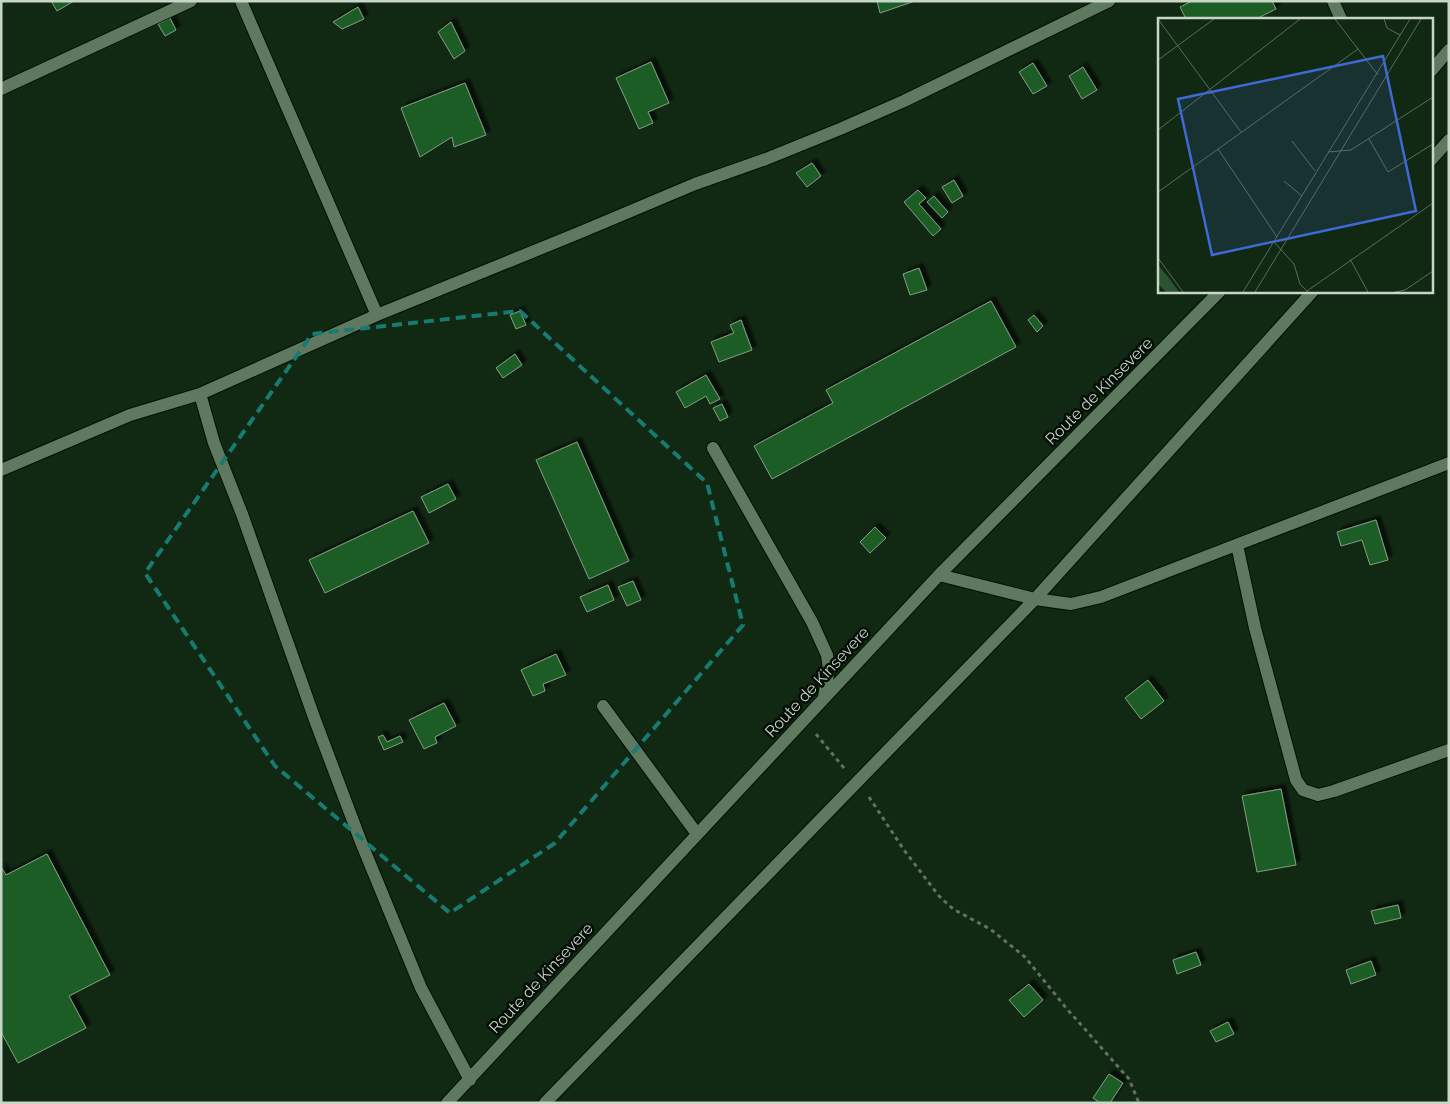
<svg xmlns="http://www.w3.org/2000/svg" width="1450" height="1104" font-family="Raleway,sans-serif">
  <defs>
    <filter id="shadow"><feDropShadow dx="4.5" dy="-4.5" stdDeviation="1" flood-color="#0009"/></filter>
  </defs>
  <rect width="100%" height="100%" fill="#112813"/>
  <path fill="#1f5d28" stroke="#839e83" filter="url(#shadow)" d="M51 1H74L57 11Z
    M877 1H915L880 13Z
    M1192 1H1272L1276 9 1256 19H1186L1180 7Z
    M358 7 364 19 342 29 333 22Z
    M170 18 176 30 165 36 158 24Z
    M451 22 465 51 454 59 438 32Z
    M651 62 669 103 648 112 653 123 639 129 616 78Z
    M1033 63 1047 86 1033 94 1019 72Z
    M1083 67 1097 90 1082 99 1069 76Z
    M465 83 486 135 454 147 452 137 420 157 401 108Z
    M812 163 821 176 807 187 796 173Z
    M954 180 963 196 952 203 942 187Z
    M918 190 926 198 919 204 941 229 933 236 904 202Z
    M934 196 948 212 942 218 927 202Z
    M919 268 927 290 910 295 903 274Z
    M991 301 1016 347 772 479 754 446 833 403 826 390Z
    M520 311 526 325 516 329 510 315Z
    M1034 315 1043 326 1037 332 1028 320Z
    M741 320 752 350 719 362 711 342 734 333 730 325Z
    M515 354 522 365 503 378 496 368Z
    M706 375 720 399 710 404 706 396 685 408 676 392Z
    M722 404 728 417 720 421 713 408Z
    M577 442 629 561 589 579 536 460Z
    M448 484 456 499 429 513 421 497Z
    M413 511 429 543 325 593 309 560Z
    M1376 520 1388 560 1370 565 1362 540 1341 546 1337 532Z
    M875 527 886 538 870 553 860 542Z
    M633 581 641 600 627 606 618 587Z
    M608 585 614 600 587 612 580 597Z
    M556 654 566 675 543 684 545 691 533 696 521 670Z
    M1148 680 1164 701 1141 719 1125 698Z
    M444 703 456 726 435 737 437 743 424 749 409 720Z
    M383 735 387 742 400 736 403 742 384 750 378 737Z
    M1281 789 1296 865 1257 872 1242 796Z
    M47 854 110 975 69 996 86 1028 18 1063 1 1032V867L6 875Z
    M1398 905 1401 918 1375 924 1371 911Z
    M1196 952 1201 965 1177 974 1173 960Z
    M1371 961 1376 975 1351 984 1346 970Z
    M1029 984 1043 1000 1024 1017 1009 1000Z
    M1228 1022 1234 1034 1216 1042 1210 1031Z
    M1109 1074 1123 1083 1110 1103H1100L1093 1098Z"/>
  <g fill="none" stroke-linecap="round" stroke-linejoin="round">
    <defs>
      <path id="street" d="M241 1 377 315
        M1333 1 1341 19
        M1431 71 1449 50
        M1 89 191 1
        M1431 160 1449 140
        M200 394 214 443 242 514 315 720 361 842 421 988 470 1080
        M713 448 812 622 827 655 829 669 824 697
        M1 470 130 415 200 394 377 315 581 232 695 184 766 159 840 129 904 101 1109 1
        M1237 545 1255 628 1296 780 1303 790 1318 795 1334 791 1449 750
        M939 575 1035 599 1071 604 1101 597 1449 463
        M603 706 697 834
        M447 1103 939 575 1220 291
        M545 1103 1035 599 1313 291"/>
    </defs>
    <use href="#street" stroke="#001101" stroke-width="14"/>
    <path stroke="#607361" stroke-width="3" stroke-dasharray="4 4" stroke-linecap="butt" d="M816 734 844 768
      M869 797 904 850 939 896 953 909 990 929 1025 957 1067 1009 1129 1079 1139 1103"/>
    <use href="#street" stroke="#5e795f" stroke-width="12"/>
  </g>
  <path fill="none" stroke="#187b72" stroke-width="4" stroke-dasharray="10 6" stroke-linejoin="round" d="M520 311 707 483 743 625 555 843 450 913 275 766 145 573 312 334Z"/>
  <g text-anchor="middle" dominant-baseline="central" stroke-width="5" stroke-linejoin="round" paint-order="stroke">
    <g font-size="16" fill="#c8d6c8" stroke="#050e06">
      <text transform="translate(1099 391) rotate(-45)">Route de Kinsevere</text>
      <text transform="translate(817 682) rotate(-47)">Route de Kinsevere</text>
      <text transform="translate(541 978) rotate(-47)">Route de Kinsevere</text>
    </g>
  </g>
  <g transform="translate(1158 18)">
    <rect width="275" height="275" fill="#112813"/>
    <path d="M0 247 11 260 21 274H8L0 266Z" fill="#2c532f"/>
    <path fill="none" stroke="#5a6e5b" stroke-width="1" d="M0 1 83 114M177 1 220 57M226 1 229 10 242 17M0 42 56 1M0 112 142 1M211 121 230 154 275 126M134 123 157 153M60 131 119 219M170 134 193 132 275 79M126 163 144 178M0 174 200 31M116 224 136 246 142 266 150 274M0 240 25 274M192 241 210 274M149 273 275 185M85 274 252 1M97 274 263 1M237 274 247 272 275 253"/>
    <path fill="#3f69d5" fill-opacity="0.15" stroke="#3f69d5" stroke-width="2.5" d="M225 38 258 193 54 237 20 81Z"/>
    <rect width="275" height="275" fill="none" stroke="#c8d6c8" stroke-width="2.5"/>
  </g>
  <rect width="1450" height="1104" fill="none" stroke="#c8d6c8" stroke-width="5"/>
</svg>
